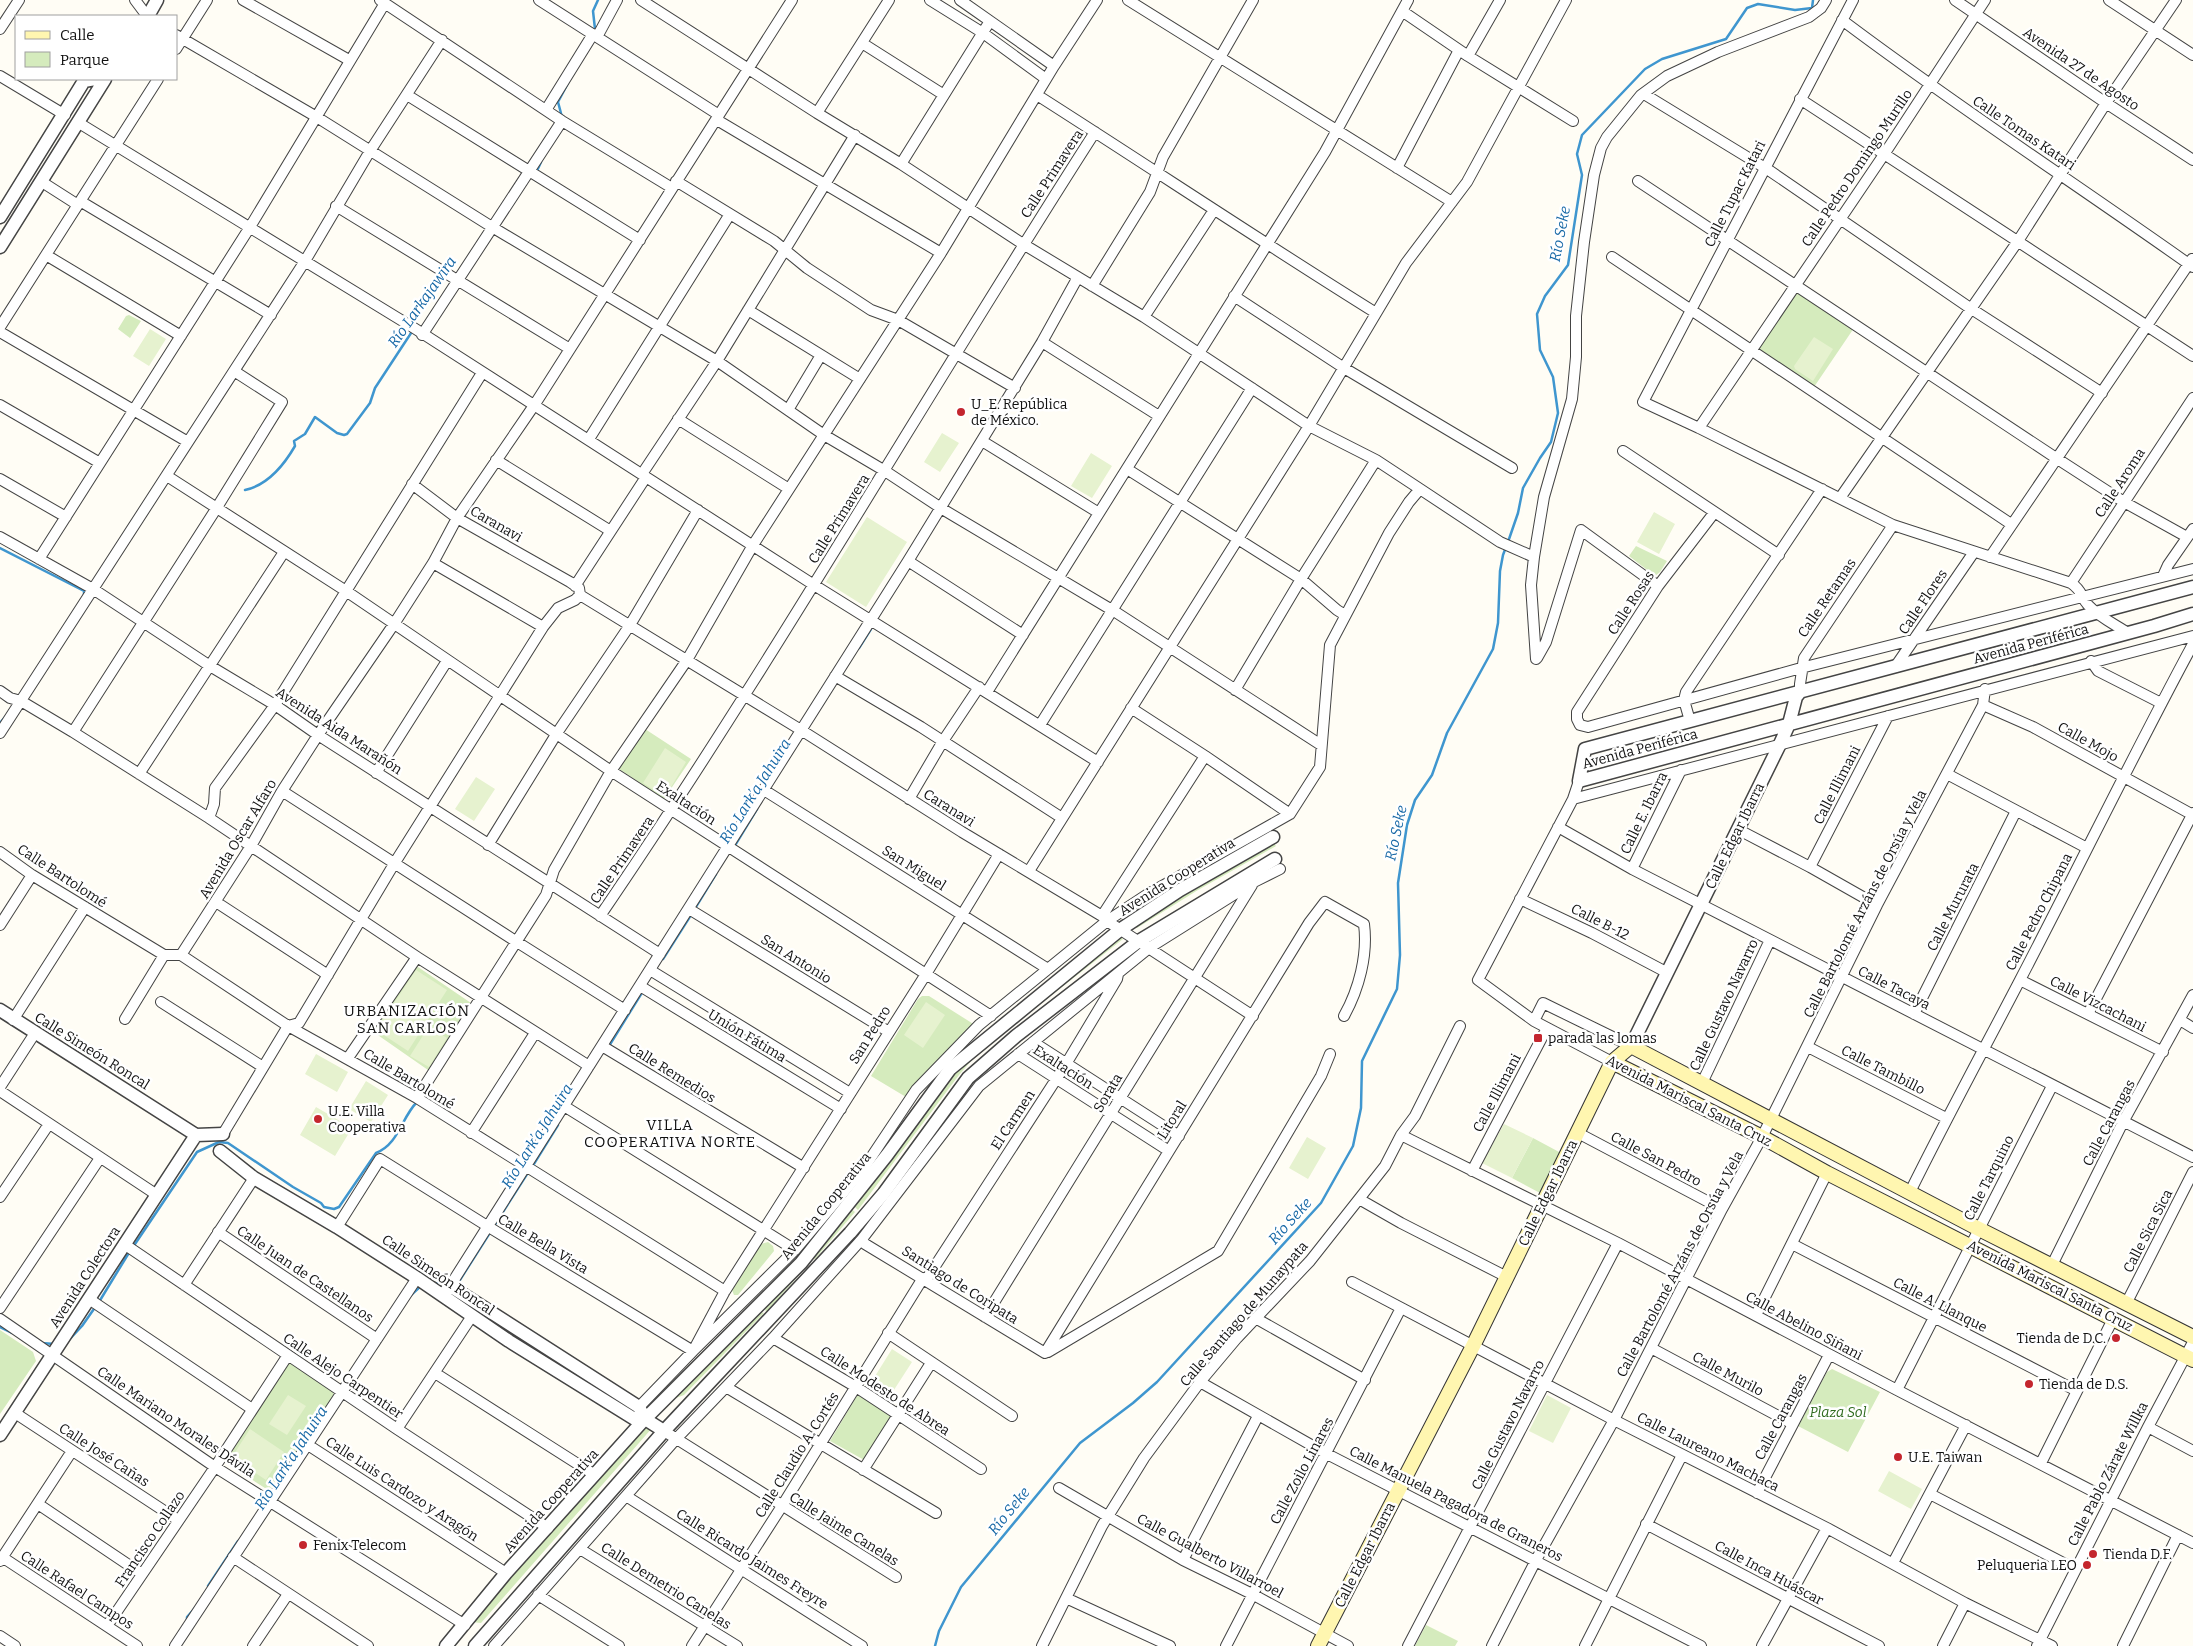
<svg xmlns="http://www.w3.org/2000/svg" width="2193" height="1646" font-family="Bitter,serif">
  <rect width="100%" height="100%" fill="#fffdf5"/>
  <path fill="#d5ebbd" d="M1796 290 1854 328 1814 387 1756 349Z
    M129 315 141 321 130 338 118 329 126 316Z
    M1636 546 1667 561 1660 572 1655 576 1629 556Z
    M645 729 691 759 664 799 619 769Z
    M1272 841 1276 846 1198 890 1137 928 1131 922Z
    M1118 934 1123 939 1015 1024 1010 1019Z
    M418 967 471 1003 428 1070 372 1031 414 968Z
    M922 996H929L975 1025 906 1097 871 1076 918 999Z
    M1005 1023 1011 1028 971 1061 959 1075 858 1210 853 1205 952 1069Z
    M1533 1138 1561 1153 1540 1193 1512 1178Z
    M849 1207 855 1212 815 1259 809 1254Z
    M768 1242 773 1246 774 1251 738 1295H734L732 1290 761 1244Z
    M804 1258 811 1262 766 1312 763 1302Z
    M757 1311 764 1313 684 1395 665 1402Z
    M0 1330 33 1352 36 1361 0 1414Z
    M290 1362 333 1391 334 1395 272 1488 268 1490 225 1462 224 1458 287 1363Z
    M1832 1369 1880 1392 1848 1452 1798 1426 1827 1372Z
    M858 1394 894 1414 866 1461 830 1441Z
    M646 1425 653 1427 481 1623 472 1622Z
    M1426 1625 1458 1641 1455 1646H1415Z"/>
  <path fill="#e6f2cf" d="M150 329 166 339 149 366 133 356Z
    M1814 337 1833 349 1813 381 1795 369 1794 366Z
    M942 433 959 443 940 472 924 462Z
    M1091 453 1112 466 1092 498 1071 486Z
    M1654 512 1675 524 1659 554 1637 542Z
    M867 517 907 542 866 607 826 582Z
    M665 748 686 762 665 797 643 783Z
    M476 777 495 789 474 821 455 809Z
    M416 970 447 990 408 1051 376 1030Z
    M926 1002 945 1015 923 1048 904 1035Z
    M429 1026 447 1038 429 1067 410 1056Z
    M316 1054 348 1072 337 1092 305 1074Z
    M366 1081 388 1095 371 1122 349 1109Z
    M316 1107 352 1128 335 1156 300 1135Z
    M1504 1124 1533 1138 1512 1178 1482 1163Z
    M1307 1137 1326 1148 1308 1179 1289 1168Z
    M892 1349 912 1362 892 1393 872 1381Z
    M288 1395 306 1406 287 1435 269 1424Z
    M1547 1395 1571 1408 1553 1443 1529 1431Z
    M250 1429 284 1452 266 1480 232 1457Z
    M1889 1471 1922 1489 1911 1509 1878 1491Z"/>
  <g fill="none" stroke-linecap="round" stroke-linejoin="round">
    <path stroke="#3f96cf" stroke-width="2.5" d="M595 29 593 11 598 0
      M562 117 558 102 568 83
      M536 173 541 162
      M245 490C268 485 284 465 295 446L294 441 305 434 315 417 337 433 344 435 347 434 370 403 375 388 413 330
      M1508 542 1518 513 1523 488 1540 458 1551 442 1558 413 1553 377 1540 350 1537 314 1545 296 1568 265 1582 175 1577 154 1582 135 1645 69 1662 59 1726 39 1747 8 1758 4 1795 10 1812 8 1813 0
      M0 548 84 591V595
      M859 648 871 629
      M0 723 7 715
      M734 847 757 809
      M694 910 716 874
      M663 959 691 915
      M609 1046 643 991
      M532 1167 558 1125
      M494 1226 529 1171
      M133 1247 197 1152 219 1142 228 1143 293 1187 321 1203 324 1207 334 1209 339 1207 376 1153C399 1144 401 1118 417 1102
      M456 1283H458L491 1231
      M434 1284 448 1281
      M411 1295 421 1286
      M99 1302 130 1251
      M0 1327 12 1333
      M68 1341 82 1326 96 1306
      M41 1343 55 1344
      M208 1586 238 1541
      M187 1622V1617L195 1608
      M935 1646 939 1631 961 1587 1080 1443 1133 1403 1157 1382 1321 1203 1353 1146 1361 1108 1362 1061 1397 989 1400 955 1398 883 1407 825 1415 800 1432 775 1447 733 1493 649 1498 623 1500 571 1503 555 1506 547"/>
    <defs>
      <path id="minor" d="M135 0 147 16
        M243 0 349 60
        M380 0 562 121 672 188
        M539 0 719 115
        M641 0 817 113 901 164 1023 244 1144 317 1309 426 1376 460 1420 489
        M930 0 983 33 1046 79
        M960 0 1054 66
        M1128 0 1452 202
        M1853 0 1643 402 1699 428 1893 525 2071 583C2083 591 2080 596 2088 605 2099 617 2114 624 2128 633
        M1955 0 2106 103 2193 160
        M2109 0 2193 55
        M1402 11 1468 56 1573 121
        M1842 20C1956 106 2076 184 2193 267
        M0 29 19 0
        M176 35 315 116 492 227 717 361 824 435 885 471 944 510 1117 613 1321 745
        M597 37 617 0
        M862 43 944 95
        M176 49 207 0
        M1468 56 1500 0
        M0 76 65 115
        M1644 94 1770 171 1970 308 2102 393
        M407 95 640 240
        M1037 95C1150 167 1262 242 1376 313
        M1800 99 2193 356
        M546 110 593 34
        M817 113 889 0
        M717 120 941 253
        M79 123 414 328 814 585 1098 762
        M901 164 990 21
        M1397 168 1459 50
        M676 181 774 241 807 268 871 310 898 320 1015 388
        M1638 181 2056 458 2124 502 2187 537
        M42 182 78 205
        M80 201 271 315
        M336 206 570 349
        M46 255 181 336
        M1612 257 2011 524
        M1092 286 1150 192 1163 157 1253 0
        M1234 296 1344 368 1512 468
        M748 310 860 379
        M1144 317 1214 210
        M0 327 158 79
        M0 332 188 442
        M422 335 562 121
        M1042 342 1159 416
        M0 405 100 463
        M788 410 821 355
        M678 419 789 489
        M1699 428 1885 153 1985 0
        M589 439 730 214
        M982 441 1099 513
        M1623 451 1779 555
        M496 460 609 530
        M1127 469 1301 579 1337 610 1345 615
        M642 474 717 361 855 135
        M167 476 346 591 611 771 991 1016
        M0 479 66 517
        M1840 498 2018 241 2106 103 2176 0
        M1714 513 1658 586 1577 712V719L1580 725 1588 727 1801 668 2193 569
        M0 537 93 589 210 666 275 705 318 735 660 954
        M1990 557 2192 259
        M39 559 250 227 385 3
        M908 561 1023 635
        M433 563 543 627
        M2163 576 2168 565 2193 529
        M2071 583 2193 398
        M575 586 646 477
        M580 595 801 730 962 832 1102 916 1107 921 1253 1016
        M1537 658 1546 642 1581 530 1658 586
        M1536 659 1531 585 1534 557 1544 497 1572 399 1576 357V316L1584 242 1594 175 1601 148 1607 137 1641 95 1667 76 1718 52 1809 17 1821 8 1826 0
        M2091 661 2098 671 2161 703
        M1895 667 1974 552
        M835 676 921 727 1062 818
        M1985 689 1983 705 2033 727 2193 815
        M1235 690 1301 579 1376 460
        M0 691 10 698 21 701 73 732 209 818 417 957 589 1066
        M987 692 1325 152 1408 0
        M1800 692V684L1804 658 1893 525
        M1131 708 1205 756 1290 814
        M1690 721 1684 700 1686 692 1822 489
        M1040 725 1252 388
        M73 732 216 509 282 402 234 371
        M0 733 305 261 370 151 442 40
        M376 773 447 661
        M139 774 284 552
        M1947 774 2087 848
        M1579 781 1573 799 1478 980 1534 1021 1612 1062
        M764 790 1048 969
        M282 791 517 942 625 1010
        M909 799 943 741 979 687
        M1573 799 2193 636
        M209 818 214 804 215 788 275 705 482 373
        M1558 827 1632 869 2193 1157
        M1739 830 1810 867 1877 905
        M488 845 557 733 630 625 698 510
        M0 852 32 875 164 955H181L288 1026 417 1098 725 1291
        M1810 867 1888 716
        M1632 869 1681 770
        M1029 871 1309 426 1406 263 1467 182 1566 0
        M1520 899 1592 933 1666 972
        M216 902 328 975
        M689 909 889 1032
        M600 916C774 661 928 392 1095 132
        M1102 916 1205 756
        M0 925 32 875
        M181 955 251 846 282 791 318 735 394 624 433 563 457 518 535 404 792 0
        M650 970 850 1093
        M2020 980 2163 1052
        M640 986 841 1109
        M161 1002 263 1067
        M1914 1014 2016 811
        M2088 1014 2193 813
        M125 1019 164 955
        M13 1020 85 907
        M2180 1020 2193 1028
        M1534 1021 1543 1003 1631 1046
        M1033 1042 1179 1136
        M602 1046 804 1168
        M1808 1047 1946 1118
        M1018 1054 1169 1151
        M348 1058 417 957
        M1702 1083 1770 940
        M0 1087 35 1033
        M0 1091 157 1195
        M417 1098 546 895 554 870 611 771 687 660 753 545 941 253 1054 66 1097 0
        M564 1106 795 1250
        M471 1133 535 1033
        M1578 1133 1722 1209
        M223 1134 288 1026 299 1023 394 864 543 627 558 608 575 600 580 595 579 588 570 582 457 518 412 484
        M1401 1135 1618 1243 1897 1390 2193 1543
        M1472 1171 1547 1028
        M1910 1192C1945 1121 1983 1051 2020 980 2078 869 2133 755 2193 644
        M0 1197 49 1124
        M1359 1199 1401 1223 1507 1277
        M337 1227 380 1159 492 1229 693 1351 795 1250 864 1168 916 1090 979 1025 1107 921 1148 894 1290 814 1320 767 1330 645 1389 533 1409 502 1420 489 1500 542 1534 557
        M218 1232 377 1339
        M862 1239 865 1244 1045 1353
        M124 1244 397 1429 548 1528
        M1792 1244 2077 1391
        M2052 1265 2123 1122 2193 995
        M926 1280 1066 1064 1117 979 1118 974
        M1352 1282 1614 1420 1827 1528 1965 1603 2052 1646
        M184 1285 254 1178
        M450 1286 908 561 1042 342 1078 277
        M89 1299 252 1409
        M2127 1302 2193 1172
        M0 1308 100 1158
        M1756 1315 1827 1173
        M985 1317 1252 885
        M0 1319 215 1467 465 1625
        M1257 1319 1365 1380
        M888 1333 1012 1416
        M773 1338 856 1387 981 1469
        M1651 1348 1793 1424
        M1048 1352 1218 1251 1321 1076 1330 1054
        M1045 1353 1309 923 1325 902 1364 924C1368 955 1359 989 1344 1016
        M435 1373 595 1475
        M1200 1382 1327 1454 1701 1646
        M726 1387 936 1513
        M1897 1390 2052 1086
        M639 1407 693 1351 725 1291 926 974 999 854
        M15 1413 178 1520
        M2148 1427 2193 1451
        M397 1429 472 1316
        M664 1431 896 1577
        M308 1445 506 1573
        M2041 1463 2113 1319
        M863 1470 931 1363
        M1059 1488 1183 1560 1252 1594 1348 1646
        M1757 1493 1829 1355
        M1930 1494 2075 1569
        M626 1496 862 1646
        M38 1504 142 1574
        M1646 1524 1879 1646
        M580 1549 737 1646
        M2 1557 137 1646
        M233 1557 368 1646
        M1183 1560 1258 1416
        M0 1561 72 1451
        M1893 1563 1966 1425
        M538 1595 619 1646
        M1066 1598 1170 1646
        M107 1626 215 1467 288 1355
        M0 1636 15 1646
        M175 1646 417 1278
        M253 1646 288 1594
        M494 1646 676 1439 773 1338 862 1239 979 1086 1149 948 1254 882 1280 869
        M692 1646 782 1506 923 1278
        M1042 1646 1102 1526 1144 1458 1200 1382 1237 1338 1310 1261 1385 1166 1401 1135 1415 1116 1460 1026
        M1226 1646 1401 1308
        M1408 1646 1618 1243
        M1492 1646 1536 1560 1614 1420 1722 1209 1762 1137 1877 905 1983 705
        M1585 1646 1682 1455
        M1762 1646 1827 1528
        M1943 1646 1965 1603
        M2037 1646 2148 1427 2193 1342
        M2123 1646 2178 1535"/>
      <path id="tertiary" d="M148 16 157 0
        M0 217 84 81 95 79
        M0 247 105 79
        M2193 587 1585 749 1579 781 2154 626 2193 614
        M0 1010 196 1135 223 1134
        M1631 1046 1780 744 1789 724 1796 697 1800 692
        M220 1151 254 1178 337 1227 417 1278 509 1341 641 1423
        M443 1295 450 1286 639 1407 645 1419 664 1431
        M0 1435 196 1135
        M446 1646 506 1573 641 1423 801 1263 887 1155 950 1069 1121 929 1180 890 1273 837
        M475 1646 664 1431 850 1233 884 1193 968 1078 1016 1036 1139 941 1275 859"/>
      <path id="secondary" d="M1612 1062 1762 1137 1827 1173 2193 1360
        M1318 1646 1473 1346 1612 1062 1631 1046 1979 1229 2193 1337"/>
    </defs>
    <use href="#minor" stroke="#444" stroke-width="12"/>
    <use href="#tertiary" stroke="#444" stroke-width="15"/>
    <use href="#secondary" stroke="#333" stroke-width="16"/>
    <use href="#minor" stroke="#fff" stroke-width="10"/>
    <use href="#tertiary" stroke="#fff" stroke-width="12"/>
    <use href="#secondary" stroke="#fff6b0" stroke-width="14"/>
  </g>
  <g fill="#c4262e" stroke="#fff" stroke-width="2">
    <circle cx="961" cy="412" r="5"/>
    <rect x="1533" y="1033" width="10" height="10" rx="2.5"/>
    <circle cx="318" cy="1119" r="5"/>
    <circle cx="2116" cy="1338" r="5"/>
    <circle cx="2029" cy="1384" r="5"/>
    <circle cx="1898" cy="1457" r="5"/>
    <circle cx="303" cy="1545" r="5"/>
    <circle cx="2093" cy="1554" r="5"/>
    <circle cx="2087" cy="1565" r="5"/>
  </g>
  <g text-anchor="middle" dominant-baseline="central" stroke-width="5" stroke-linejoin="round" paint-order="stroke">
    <g font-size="14" fill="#111" stroke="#fff">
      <text transform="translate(2081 69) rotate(34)">Avenida 27 de Agosto</text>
      <text transform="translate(2024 133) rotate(34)">Calle Tomas Katari</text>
      <text transform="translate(1857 168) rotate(-56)">Calle Pedro Domingo Murillo</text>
      <text transform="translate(1052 174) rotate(-57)">Calle Primavera</text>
      <text transform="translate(1735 194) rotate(-63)">Calle Tupac Katari</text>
      <text transform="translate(2120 483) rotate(-57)">Calle Aroma</text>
      <text transform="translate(839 519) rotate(-58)">Calle Primavera</text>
      <text transform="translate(496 524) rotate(30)">Caranavi</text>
      <text transform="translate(1827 598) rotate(-56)">Calle Retamas</text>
      <text transform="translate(1923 602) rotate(-56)">Calle Flores</text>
      <text transform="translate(1631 603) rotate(-57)">Calle Rosas</text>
      <text transform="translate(2031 644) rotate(-15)">Avenida Periférica</text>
      <text transform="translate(339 731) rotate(33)">Avenida Aida Marañón</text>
      <text transform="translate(2088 742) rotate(29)">Calle Mojo</text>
      <text transform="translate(1640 749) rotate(-15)">Avenida Periférica</text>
      <text transform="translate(1837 785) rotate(-63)">Calle Illimani</text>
      <text transform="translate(686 803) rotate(33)">Exaltación</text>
      <text transform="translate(949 808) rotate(32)">Caranavi</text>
      <text transform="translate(1644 813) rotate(-64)">Calle E. Ibarra</text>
      <text transform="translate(1735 836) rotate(-64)">Calle Edgar Ibarra</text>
      <text transform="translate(238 839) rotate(-59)">Avenida Oscar Alfaro</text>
      <text transform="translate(622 860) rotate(-56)">Calle Primavera</text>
      <text transform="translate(914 868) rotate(32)">San Miguel</text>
      <text transform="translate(62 876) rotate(33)">Calle Bartolomé</text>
      <text transform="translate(1177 877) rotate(-32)">Avenida Cooperativa</text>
      <text transform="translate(1865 904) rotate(-63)">Calle Bartolomé Arzáns de Orsúa y Vela</text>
      <text transform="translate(1953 907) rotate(-63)">Calle Mururata</text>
      <text transform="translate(2039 912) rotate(-63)">Calle Pedro Chipana</text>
      <text transform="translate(1600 922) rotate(27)">Calle B-12</text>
      <text transform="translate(796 959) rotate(32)">San Antonio</text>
      <text transform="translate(1894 988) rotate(27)">Calle Tacaya</text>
      <text transform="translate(2098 1004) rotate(27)">Calle Vizcachani</text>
      <text transform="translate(1724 1005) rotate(-65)">Calle Gustavo Navarro</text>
      <text transform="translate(870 1035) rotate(-58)">San Pedro</text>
      <text transform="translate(747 1036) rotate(31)">Unión Fátima</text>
      <text transform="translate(92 1051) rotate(32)">Calle Simeón Roncal</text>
      <text transform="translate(1063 1067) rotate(33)">Exaltación</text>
      <text transform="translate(1883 1070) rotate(27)">Calle Tambillo</text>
      <text transform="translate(672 1073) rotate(32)">Calle Remedios</text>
      <text transform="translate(409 1079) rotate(31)">Calle Bartolomé</text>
      <text transform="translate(1108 1093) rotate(-59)">Sorata</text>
      <text transform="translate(1497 1093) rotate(-62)">Calle Illimani</text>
      <text transform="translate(1689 1101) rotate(27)">Avenida Mariscal Santa Cruz</text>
      <text transform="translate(1013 1120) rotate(-57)">El Carmen</text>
      <text transform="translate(1172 1120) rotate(-58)">Litoral</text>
      <text transform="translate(2109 1123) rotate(-62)">Calle Carangas</text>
      <text transform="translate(1656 1159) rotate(28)">Calle San Pedro</text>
      <text transform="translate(1989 1178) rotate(-63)">Calle Tarquino</text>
      <text transform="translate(1548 1193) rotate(-64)">Calle Edgar Ibarra</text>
      <text transform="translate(826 1206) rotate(-51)">Avenida Cooperativa</text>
      <text transform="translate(2148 1231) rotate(-63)">Calle Sica Sica</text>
      <text transform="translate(543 1244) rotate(31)">Calle Bella Vista</text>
      <text transform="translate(1680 1264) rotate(-62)">Calle Bartolomé Arzáns de Orsúa y Vela</text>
      <text transform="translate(305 1274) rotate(34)">Calle Juan de Castellanos</text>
      <text transform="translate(438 1275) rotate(34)">Calle Simeón Roncal</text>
      <text transform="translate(85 1277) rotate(-57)">Avenida Colectora</text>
      <text transform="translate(960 1285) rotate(32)">Santiago de Coripata</text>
      <text transform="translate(2050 1286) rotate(27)">Avenida Mariscal Santa Cruz</text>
      <text transform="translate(1940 1305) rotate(27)">Calle A. Llanque</text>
      <text transform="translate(1244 1314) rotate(-49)">Calle Santiago de Munaypata</text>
      <text transform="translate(1804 1326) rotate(28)">Calle Abelino Siñani</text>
      <text transform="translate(1728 1374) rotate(28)">Calle Murilo</text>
      <text transform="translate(343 1376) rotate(34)">Calle Alejo Carpentier</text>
      <text transform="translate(885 1391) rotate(33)">Calle Modesto de Abrea</text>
      <text transform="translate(1781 1417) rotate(-62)">Calle Carangas</text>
      <text transform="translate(176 1422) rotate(34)">Calle Mariano Morales Dávila</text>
      <text transform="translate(1508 1425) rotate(-63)">Calle Gustavo Navarro</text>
      <text transform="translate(1708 1452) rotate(27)">Calle Laureano Machaca</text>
      <text transform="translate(104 1455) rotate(33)">Calle José Cañas</text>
      <text transform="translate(797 1455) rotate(-58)">Calle Claudio A. Cortés</text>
      <text transform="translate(1302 1471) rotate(-62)">Calle Zoilo Linares</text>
      <text transform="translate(2108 1474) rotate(-63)">Calle Pablo Zárate Willka</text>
      <text transform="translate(402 1489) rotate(33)">Calle Luis Cardozo y Aragón</text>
      <text transform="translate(551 1501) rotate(-48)">Avenida Cooperativa</text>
      <text transform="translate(1456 1504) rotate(27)">Calle Manuela Pagadora de Graneros</text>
      <text transform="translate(844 1529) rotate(32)">Calle Jaime Canelas</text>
      <text transform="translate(150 1539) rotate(-56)">Francisco Collazo</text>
      <text transform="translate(1365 1555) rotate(-63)">Calle Edgar Ibarra</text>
      <text transform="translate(1210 1556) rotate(28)">Calle Gualberto Villarroel</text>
      <text transform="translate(752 1559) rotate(32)">Calle Ricardo Jaimes Freyre</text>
      <text transform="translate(1769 1573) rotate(28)">Calle Inca Huáscar</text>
      <text transform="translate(666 1586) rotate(32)">Calle Demetrio Canelas</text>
      <text transform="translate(77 1590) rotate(33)">Calle Rafael Campos</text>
    </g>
    <g font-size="14" fill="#111" stroke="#fff" text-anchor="start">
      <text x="971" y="404">U_E. República<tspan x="971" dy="16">de México.</tspan></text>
      <text x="1548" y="1038">parada las lomas</text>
      <text x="328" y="1111">U.E. Villa<tspan x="328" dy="16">Cooperativa</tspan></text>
      <text x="2106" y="1338" text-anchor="end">Tienda de D.C.</text>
      <text x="2039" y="1384">Tienda de D.S.</text>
      <text x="1908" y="1457">U.E. Taiwan</text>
      <text x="313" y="1545">Fenix Telecom</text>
      <text x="2103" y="1554">Tienda D.F.</text>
      <text x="2077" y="1565" text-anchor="end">Peluqueria LEO</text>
    </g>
    <g font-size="14" font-style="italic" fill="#2f6b1f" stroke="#fff">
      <text x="1838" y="1412">Plaza Sol</text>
    </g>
    <g font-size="15" font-style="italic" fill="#1768a6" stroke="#fff">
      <text transform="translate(1560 234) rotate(-79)">Río Seke</text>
      <text transform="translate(422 302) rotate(-55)">Río Larkajawira</text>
      <text transform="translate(755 791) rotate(-58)">Río Lark’a Jahuira</text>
      <text transform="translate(1396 833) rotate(-78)">Río Seke</text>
      <text transform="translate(537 1136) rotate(-58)">Río Lark’a Jahuira</text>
      <text transform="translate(1290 1221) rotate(-48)">Río Seke</text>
      <text transform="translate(291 1458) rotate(-57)">Río Lark’a Jahuira</text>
      <text transform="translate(1009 1511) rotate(-51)">Río Seke</text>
    </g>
    <g font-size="15" letter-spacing="1" fill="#111" stroke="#fff">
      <text x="407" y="1011">URBANIZACIÓN<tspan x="407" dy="17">SAN CARLOS</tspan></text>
      <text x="670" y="1125">VILLA<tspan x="670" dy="17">COOPERATIVA NORTE</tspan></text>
    </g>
  </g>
  <rect x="15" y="15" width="162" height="65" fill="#ffffff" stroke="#a0a0a0"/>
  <rect x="25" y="31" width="25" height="8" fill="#fff6b0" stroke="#a0a0a0"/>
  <text x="60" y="40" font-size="15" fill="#111111">Calle</text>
  <rect x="25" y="52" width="25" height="15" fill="#d5ebbd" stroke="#a0a0a0"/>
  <text x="60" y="65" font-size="15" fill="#111111">Parque</text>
</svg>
